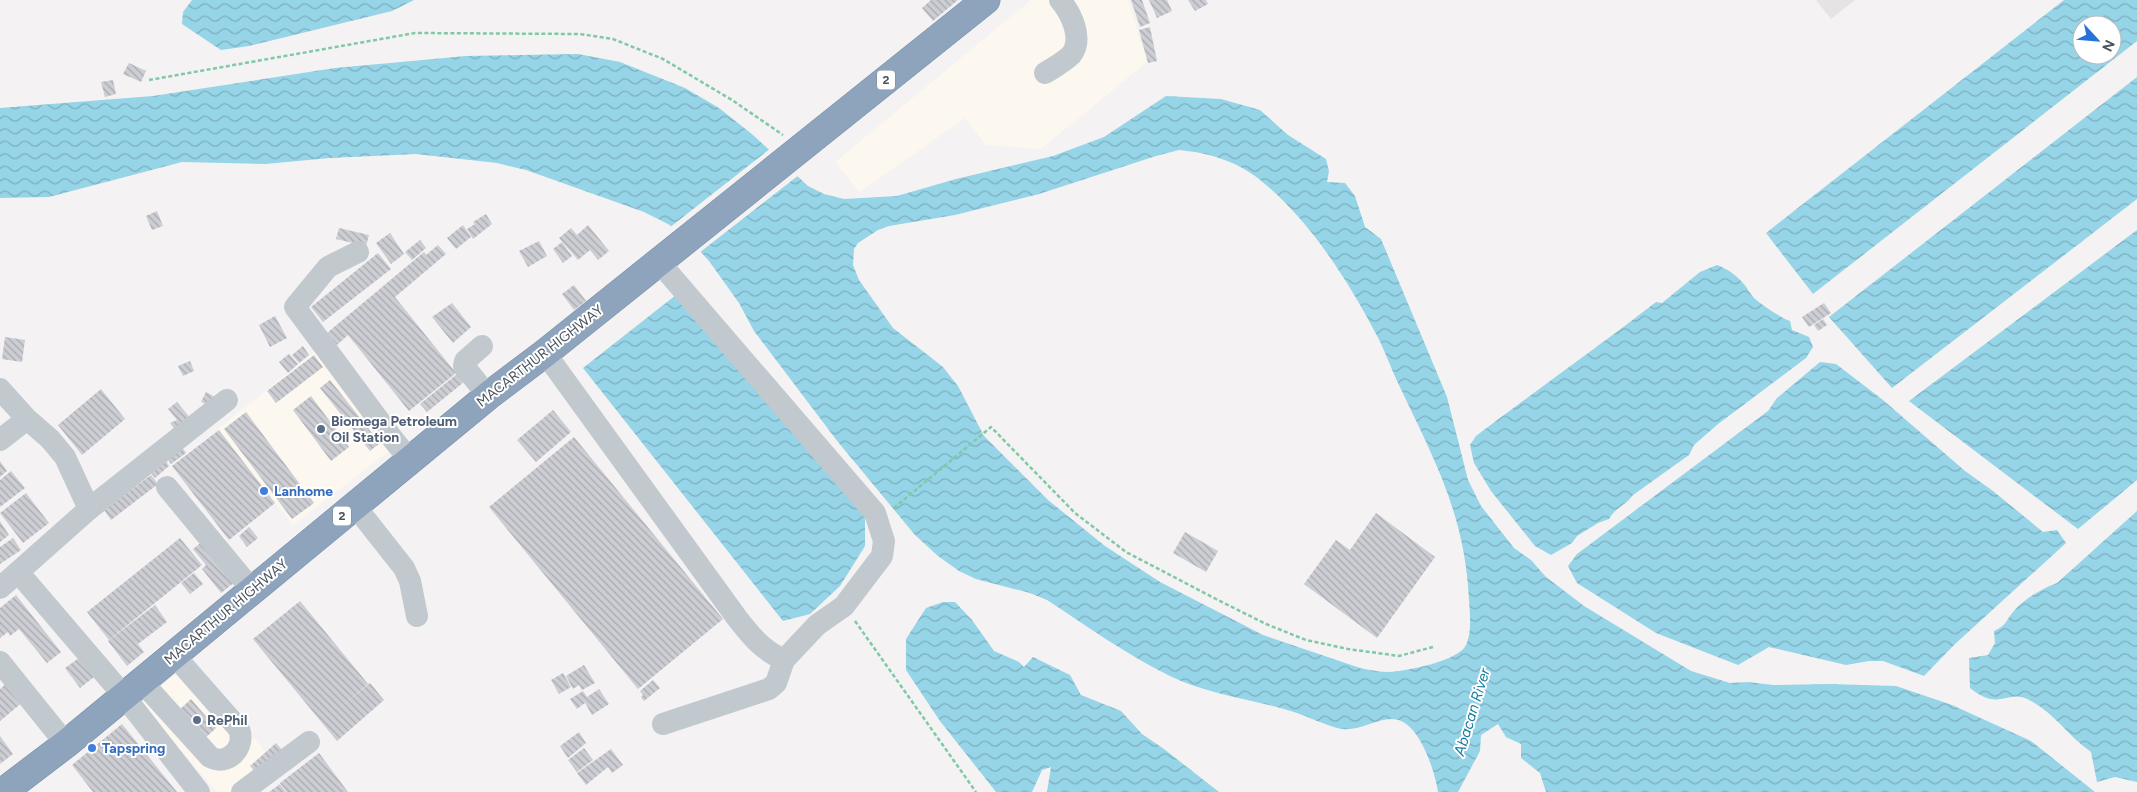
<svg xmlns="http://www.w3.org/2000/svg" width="2137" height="792" font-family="Figtree,sans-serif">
  <defs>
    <pattern id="water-waves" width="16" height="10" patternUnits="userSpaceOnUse" patternTransform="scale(1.25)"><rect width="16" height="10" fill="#96d4e7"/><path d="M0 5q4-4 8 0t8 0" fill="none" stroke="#7cafbe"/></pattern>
    <pattern id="building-back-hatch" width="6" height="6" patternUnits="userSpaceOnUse" patternTransform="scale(1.25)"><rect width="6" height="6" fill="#ccced4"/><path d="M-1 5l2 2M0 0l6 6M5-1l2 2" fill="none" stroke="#a8aaaf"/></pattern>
  </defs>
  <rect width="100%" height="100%" fill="#f4f2f2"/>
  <path fill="#fcf8ef" d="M1031 0H1128L1147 62 1041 149 986 145 965 118 860 192 835 162Z
    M318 349 392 449 293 525 218 429Z
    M189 662 271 758 231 792H217L141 704Z"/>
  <path fill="#e5e3e3" d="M1816 0H1855L1831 19Z"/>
  <path fill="url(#water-waves)" fill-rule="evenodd" d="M192 0H414L392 11 249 46 221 50 182 24 183 12Z
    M2064 0H2137V41L1813 294 1766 233ZM2082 25H2112V55H2082Z
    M578 54 620 62 685 88 719 108 753 135 808 186 824 194 844 199 897 196 956 179 1053 156 1104 137 1166 96 1221 99 1260 110 1288 135 1326 159 1329 171 1327 182 1345 183 1355 196 1365 227 1381 239 1447 397 1468 480 1481 506 1514 548 1531 560 1546 577 1584 606 1691 671 1730 683 1748 682 1773 685 1830 684 1896 686 1952 705 2031 741 2095 792H1546L1540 773 1521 758V744L1506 737 1498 724 1481 735 1480 751 1458 792H1438C1435 772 1422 732 1403 722 1384 711 1360 735 1337 728 1323 724 1309 717 1294 712 1253 699 1209 695 1170 676 1127 655 1087 626 1047 600L1030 593 976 579 959 571 938 556 915 535 838 442 754 331 739 303 709 261 690 240 668 224 644 212 526 170 497 163 416 154 330 158 265 164 182 162 49 197 0 198V108L153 96 335 68 466 56ZM1179 150C1211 153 1240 162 1265 184 1311 223 1347 279 1375 332 1384 348 1390 366 1398 383 1434 459 1465 514 1469 600 1470 614 1472 632 1466 645 1459 661 1406 671 1390 672 1379 672 1370 670 1360 668L1263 635 1160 582 1105 546 1048 500 984 436 958 386 943 367 893 328 859 280 853 265 854 249 858 243 878 230 889 226 955 215 1039 194 1156 156Z
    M2137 77V199L1892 388 1829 317Z
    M2137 230V480L2078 529 1909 401Z
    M1717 265C1727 269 1735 274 1742 282 1747 287 1750 294 1754 298 1762 305 1781 318 1790 321L1792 330 1809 337 1813 347 1806 358 1718 424 1694 445 1689 455 1633 495C1626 505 1615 508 1609 519L1598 523 1577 536 1572 543 1551 555 1535 546 1491 491 1474 463 1470 445 1476 436C1535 391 1597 348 1656 302L1662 303 1700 272Z
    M681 291 865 514V546L840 586 810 614 783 621 583 368Z
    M1820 362 1836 364 1883 400 1965 471 1993 491 2043 532 2057 530 2066 543 1955 644 1924 676 1883 661H1869L1846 665 1769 647 1738 665 1656 633 1577 583 1568 566 1577 554 1768 411 1777 398Z
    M2137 511V782L2115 777 2097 782 2091 752C2069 737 2055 714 2031 701 2008 687 2000 713 1970 688L1969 658 1988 655 1995 643 1994 631C2008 624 2004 623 2013 612 2024 599 2041 589 2057 583Z
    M943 602H955L972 620 994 651 1019 662 1024 667 1033 657 1070 675 1081 695 1121 711 1142 734 1164 749 1219 792H1047L1051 767 1042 770 1032 792H996L940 721 906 670V639L926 608Z"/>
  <path fill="#f4f2f2" d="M771 148 799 175 699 253 689 242 669 228Z"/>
  <path fill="url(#building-back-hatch)" d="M931 0H958L933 21 922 8Z
    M1131 0H1142L1150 23 1140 27Z
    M1149 0H1167L1172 11 1157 18Z
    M1188 0H1206L1208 4 1195 11Z
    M1150 27 1157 61 1148 63 1139 30Z
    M129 63 146 71 141 82 123 74Z
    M113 80 116 94 105 97 101 82Z
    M157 211 163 226 152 230 146 216Z
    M486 214 492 224 473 239 467 229 475 224 473 222Z
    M463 225 471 237 456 249 447 238Z
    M588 225 609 251 598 260 590 250 578 260 559 238 571 228 577 235Z
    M339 228 369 235 366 246 336 239Z
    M390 233 404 254 391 264 376 243Z
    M420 240 426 248 412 260 405 252Z
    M539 241 547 256 528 267 519 251Z
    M562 242 572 256 563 263 553 249Z
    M438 245 446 254 395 297 456 373 409 411 348 335 337 345 327 333 424 252 426 255Z
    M378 253 391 269 323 322 311 307Z
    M574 285 586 301 574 310 562 294Z
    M452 303 471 327 453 343 432 317Z
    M1824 303 1831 313 1809 327 1802 317Z
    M275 316 287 338 270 347 259 325Z
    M1823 319 1827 325 1818 331 1814 325Z
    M5 337 25 340 22 362 2 359Z
    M303 346 309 355 299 363 292 355Z
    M289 354 298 364 288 373 279 362Z
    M314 355 323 367 276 403 267 391Z
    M190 361 194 371 183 376 178 366Z
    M457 374 464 382 427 412 420 404Z
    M330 380 380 443 370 451 320 388Z
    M101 389 125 419 82 455 58 425Z
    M206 392 215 397 211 406 201 402Z
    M311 396 349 447 331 461 293 410Z
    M177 402 191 419 177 432 170 423 177 420 168 409Z
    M553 410 571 432 536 462 517 440Z
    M246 412 314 503 292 519 224 429Z
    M219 430 275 503 229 540 172 466Z
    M574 437 723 619 638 689 489 507Z
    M180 444 186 453 171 464 165 455Z
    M163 456 169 466 155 478 147 468Z
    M0 461 7 471 0 477Z
    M11 471 25 488 0 507V480Z
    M151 475 158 484 111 520 104 510Z
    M26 493 49 523 23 543 0 513Z
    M1376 513 1435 557 1377 638 1304 584 1336 540 1350 550Z
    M0 521 9 535 0 542Z
    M249 527 258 538 247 547 239 536Z
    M1185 532 1218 551 1206 572 1173 553Z
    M13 538 21 550 0 564V547Z
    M180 538 202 565 109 640 87 612Z
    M203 541 235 582 221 593 202 569 206 565 193 549Z
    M194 573 203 584 190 594 181 583Z
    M16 595 61 652 47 663 19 629 10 636 8 632 0 638V608Z
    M300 601 368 684 342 706 370 683 384 700 337 741 253 639Z
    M155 605 167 622 138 644 144 652 127 666 108 641Z
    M79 658 94 677 80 688 65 668Z
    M584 665 595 683 582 690 579 685 573 689 566 676Z
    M563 673 571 687 559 694 551 680Z
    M653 680 660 688 644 701 641 697 643 695 640 691Z
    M8 682 24 701 0 721V689Z
    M599 689 609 704 592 715 585 703 577 709 570 699 583 691 587 697Z
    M191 699 216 728 202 741 177 712Z
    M122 724 177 792H93L72 765Z
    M579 732 586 743 568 758 560 746Z
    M0 736 13 754 0 764Z
    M276 743 284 752 257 774 250 766Z
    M584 748 593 760 577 772 568 760Z
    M611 749 623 765 612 773 608 767 586 785 577 773Z
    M319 753 348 792H287L280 783Z
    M280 784 286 792H269Z"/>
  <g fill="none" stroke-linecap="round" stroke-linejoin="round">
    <defs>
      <path id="highway" d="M3 792 66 744 488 396 545 353 986 0"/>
    </defs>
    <use href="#highway" stroke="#798fa8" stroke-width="29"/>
    <path stroke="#7fc9a6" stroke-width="2.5" stroke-dasharray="4 2.5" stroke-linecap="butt" d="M149 80 415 33 580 34 613 39 663 59 732 100 783 135
      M894 508 991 427 1075 513 1126 552 1216 599 1266 624 1306 640 1348 649 1399 656 1433 647
      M855 621 976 792"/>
    <path stroke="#c1c9cf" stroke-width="22" d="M1045 73C1053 68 1064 62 1071 55 1084 39 1071 13 1060 0
      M358 252 328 267 295 307 392 438 410 460
      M482 346 465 361 464 366 488 396
      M545 353 737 618C752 637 761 649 784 660L817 625 844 606 882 556 884 541 875 513 659 262
      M0 389 27 419
      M0 440 27 419 50 439 65 457 89 509
      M167 487 252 590
      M355 506 404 568 410 581 417 616
      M18 572 124 696 199 792
      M0 588 89 509 227 400
      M0 662 66 744
      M142 682 210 757C228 767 246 747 239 729L174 655
      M663 724 769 689 776 683 784 660
      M242 792 309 742"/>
    <use href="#highway" stroke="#8ea3bc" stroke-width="28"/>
  </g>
  <g fill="#5c6f8a" stroke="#fff" stroke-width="2">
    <circle cx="321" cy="429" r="5"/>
    <circle cx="197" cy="720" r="5"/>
  </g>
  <g fill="#3f7fe0" stroke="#fff" stroke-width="2">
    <circle cx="264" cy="491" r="5"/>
    <circle cx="92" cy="748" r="5"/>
  </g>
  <g text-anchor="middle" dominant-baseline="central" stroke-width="4" stroke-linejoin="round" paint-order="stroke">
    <g fill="#fff" stroke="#81888e" stroke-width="1">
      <rect x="877" y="70.5" width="18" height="19" rx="4"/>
      <rect x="333" y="506.5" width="18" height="19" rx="4"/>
    </g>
    <g font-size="12" font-weight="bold" fill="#4b555e">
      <text x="886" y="80">2</text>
      <text x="342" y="516">2</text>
    </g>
    <g font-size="14" fill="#4b555e" stroke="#fff">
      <text transform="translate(540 356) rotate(-38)">MACARTHUR HIGHWAY</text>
      <text transform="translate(226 612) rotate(-40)">MACARTHUR HIGHWAY</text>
    </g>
    <g font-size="14" font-weight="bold" fill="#4e5e75" stroke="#fff" text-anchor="start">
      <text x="331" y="421">Biomega Petroleum<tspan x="331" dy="16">Oil Station</tspan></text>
      <text x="207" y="720">RePhil</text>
    </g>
    <g font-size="14" font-weight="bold" fill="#366cbe" stroke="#fff" text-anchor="start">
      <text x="274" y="491">Lanhome</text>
      <text x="102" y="748">Tapspring</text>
    </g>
    <g font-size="15" font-style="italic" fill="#177e9e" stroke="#fff">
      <text transform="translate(1472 712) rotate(-73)">Abacan River</text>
    </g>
  </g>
  <g transform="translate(2097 40) rotate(116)"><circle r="24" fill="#ffffff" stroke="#b7bbbf"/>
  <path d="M0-4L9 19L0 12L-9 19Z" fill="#2871d9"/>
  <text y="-8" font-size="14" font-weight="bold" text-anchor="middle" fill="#4b555e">N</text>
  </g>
</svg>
